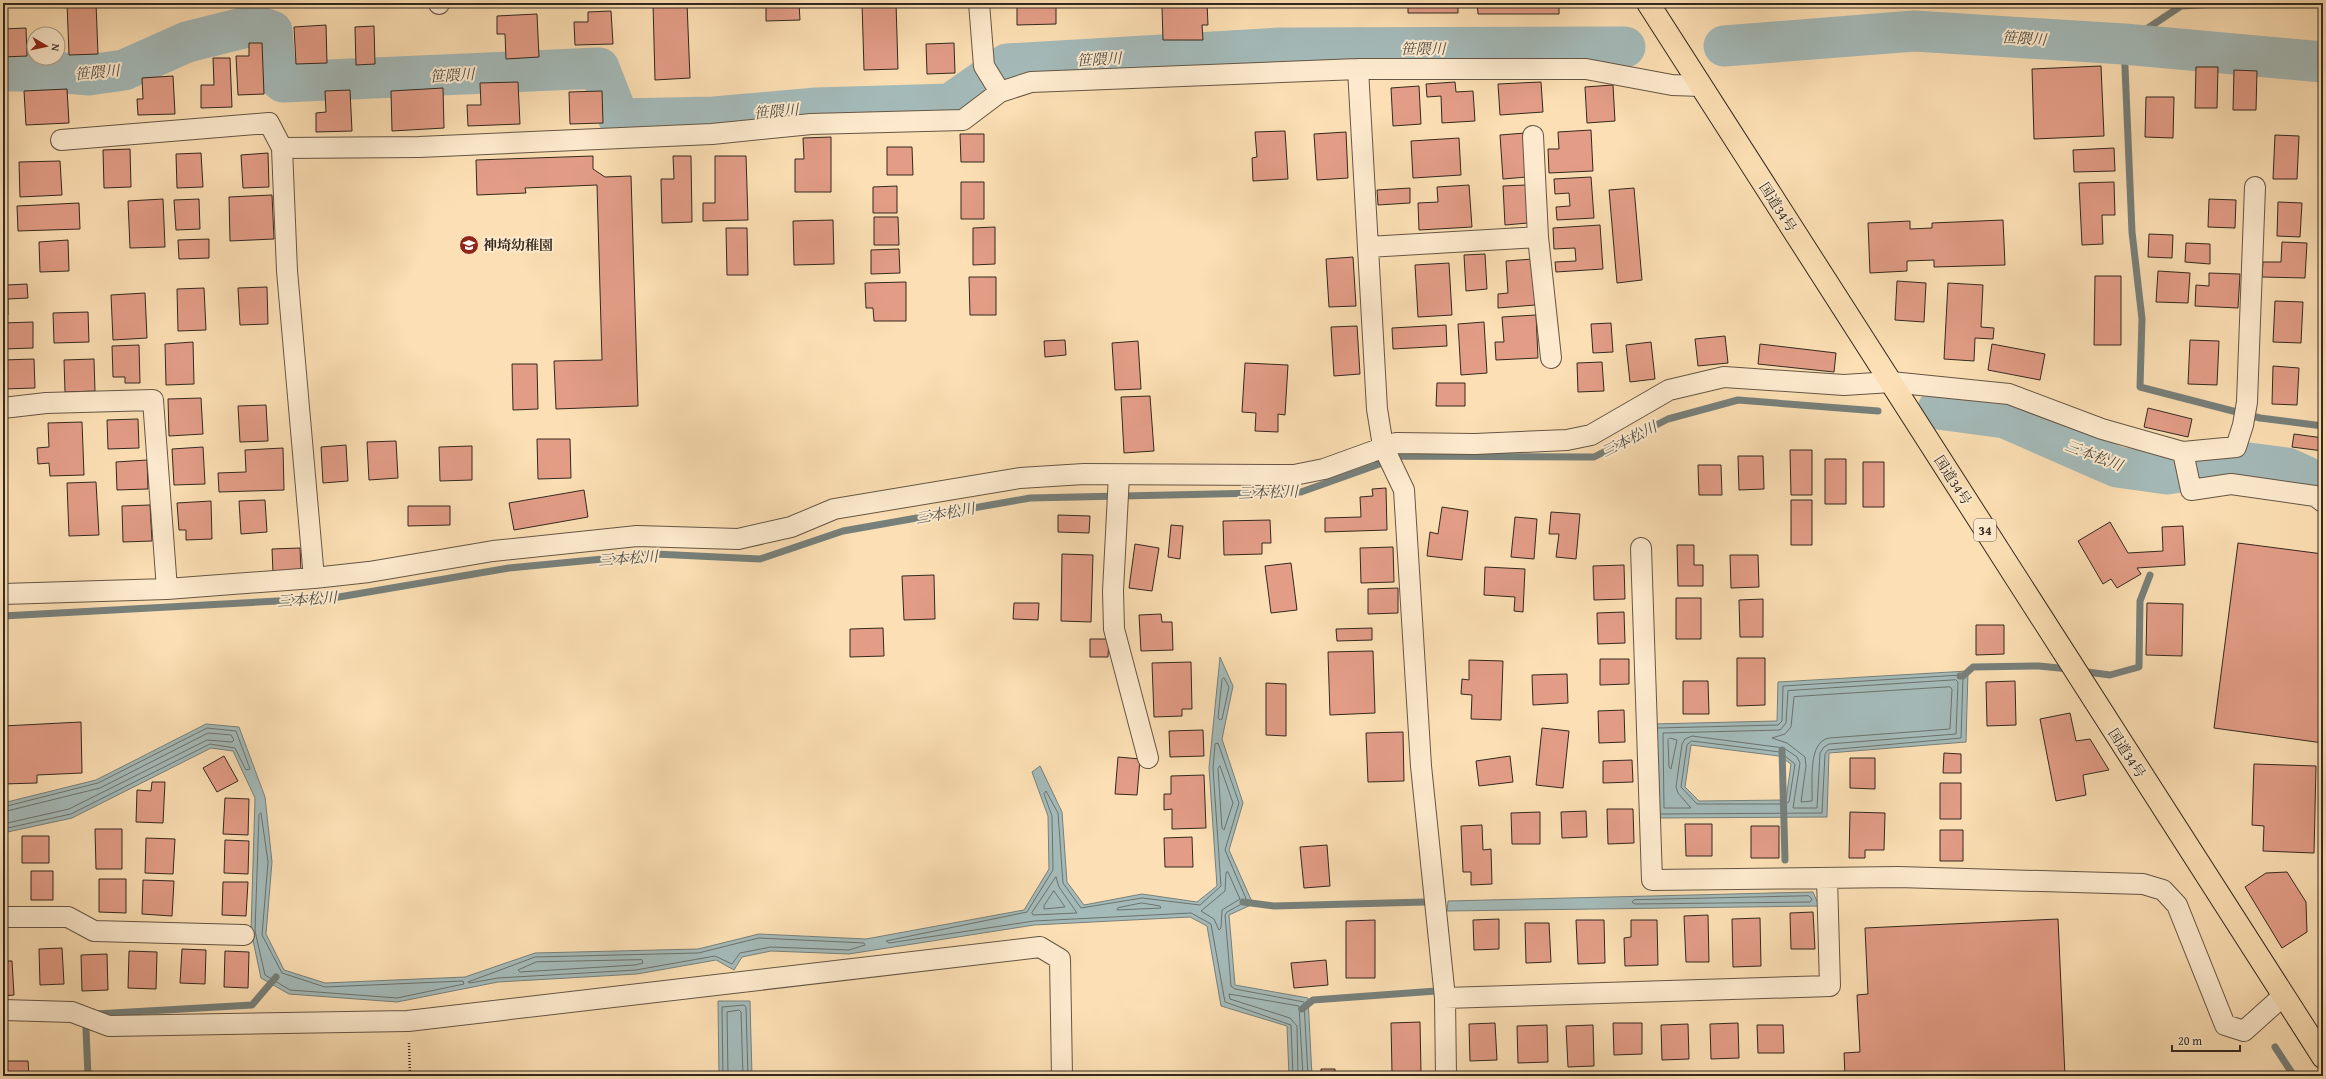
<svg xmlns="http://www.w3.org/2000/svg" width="2326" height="1079" font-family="'Gentium Book Plus','Noto Serif JP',serif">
  <rect width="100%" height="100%" fill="#fcdfb4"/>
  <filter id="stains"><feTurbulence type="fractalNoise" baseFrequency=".005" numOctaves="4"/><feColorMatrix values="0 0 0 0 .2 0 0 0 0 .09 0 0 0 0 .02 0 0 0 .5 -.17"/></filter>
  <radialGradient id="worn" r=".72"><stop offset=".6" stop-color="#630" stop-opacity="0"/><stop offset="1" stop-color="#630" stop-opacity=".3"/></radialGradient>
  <path fill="#a4bab9" stroke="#77807b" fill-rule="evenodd" d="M1220 657 1233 686 1222 739 1243 803 1229 850 1253 904 1229 915 1235 985 1308 998 1312 1076H1289L1287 1026 1221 1006 1207 926 1190 917 1034 925 849 954 771 951 742 957 734 970 716 960 637 974 498 982 397 1002 289 994 261 978 251 931 255 798 233 751 211 748 72 818 3 833V803L96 780 206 724 239 727 265 797 272 862 266 934 284 970 325 983 465 977 535 953 698 949 759 934 866 939 1024 910 1049 869 1048 816 1032 772 1040 766 1062 812 1067 882 1084 905 1142 894 1197 902 1217 886 1209 768Z
    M1968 671 1966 742 1829 753 1827 817 1656 818 1653 724 1777 721 1778 682ZM1691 745 1779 756 1791 764 1786 800 1699 801 1685 787Z
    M1813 892 1819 906 1447 911 1448 901Z
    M718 1001H750L752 1076H719Z"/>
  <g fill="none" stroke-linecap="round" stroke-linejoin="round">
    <path stroke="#6c726c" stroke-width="1" d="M1224 678 1229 687 1222 719 1220 720 1218 718 1222 680Z
      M1956 680 1958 682 1956 734 1829 744 1824 747 1820 753 1817 808H1793L1800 763 1797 757 1784 748 1692 736 1685 739 1682 744 1676 787 1678 793 1691 808H1664L1663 733 1780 730 1786 723 1788 691Z
      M1950 687 1952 689 1950 729 1829 738C1807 742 1813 784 1812 801L1801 802 1806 766 1805 757 1787 743 1772 738 1785 734 1791 727 1794 697Z
      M1658 728 1778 725 1782 721 1783 686 1961 675 1963 677 1961 738 1828 750 1825 754 1822 813 1661 814
      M1670 738 1677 740 1671 769 1669 767 1668 740Z
      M1692 741 1780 752 1795 764 1789 802 1785 804H1697L1681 787 1687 745Z
      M1220 766 1233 803 1224 830 1222 828 1218 769Z
      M3 807 98 783 207 728 236 731 250 769 246 770 235 748 210 744 71 814 3 829
      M3 812 100 788 208 733 231 735 234 740 232 742 207 740 69 809 3 824
      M261 813 268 862 262 935 282 973 325 987 463 981 464 984 397 998 290 990 265 975 255 931 259 815Z
      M1228 872 1240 899 1222 910 1221 928 1219 930 1214 919 1201 911 1225 891 1226 873Z
      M1056 877 1059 887 1077 913 1033 915 1032 913Z
      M1054 891 1065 907 1044 909V906Z
      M1809 896 1812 899 1810 902 1635 904 1632 902 1634 900Z
      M1142 903 1160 906 1161 908 1117 910 1118 908Z
      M759 938 864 943 865 945 849 950 771 947 740 953 732 964 715 956 636 970 498 978 470 983 468 982 535 957 698 953Z
      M642 960 643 963 635 965 520 972 518 970 536 962Z
      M723 1076 722 1007 744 1005 746 1007 748 1076
      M728 1076 727 1012 739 1010 741 1012 743 1076
      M1293 1076 1291 1025 1225 1002 1211 924 1191 913 1034 921 889 943 886 941 1027 912 1053 870 1052 816 1044 794 1046 791 1058 813 1063 883 1081 908 1142 898 1200 905 1221 886 1213 768 1215 744 1218 743 1239 803 1225 850 1247 901 1227 912 1225 915 1231 986 1235 989 1304 1002 1308 1076
      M1298 1076 1297 1026 1290 1018 1230 999 1229 994 1299 1006 1303 1076"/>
    <path stroke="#77807b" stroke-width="7" d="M2236 3 2181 6 2124 44 2132 232 2142 319 2140 387 2260 418 2323 426
      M3 616 333 598 509 568 655 554 760 559 843 531 1030 498 1301 492 1402 456 1594 457 1668 419 1738 400 1878 411
      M2080 671 2110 675 2139 667 2140 601 2150 575
      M1960 676H1963L1973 667 2039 666 2069 669
      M1782 750 1785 860
      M1243 902 1274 906 1425 902
      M1302 1009 1313 1000 1436 991
      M2275 1047 2294 1076
      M88 1076 86 1029 95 1014 252 1005 276 977"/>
    <path stroke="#a4bab9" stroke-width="41" d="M1724 46 1914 31 2124 44 2323 62
      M3 71H43L89 75 124 70 187 42 255 25 272 31 276 76 283 82 599 68 619 119 714 117 816 108 950 104 1007 64 1281 48 1625 47
      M1938 409 2005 418 2117 467 2167 474 2241 462 2287 468 2323 484"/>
  </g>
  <path fill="#e39d87" stroke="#33291e" d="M67 3H96L98 54 69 55Z
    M653 3H687L690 78 655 80Z
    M766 3H799L800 20 766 21Z
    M862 3H896L898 69 864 70Z
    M1017 3H1056V24L1017 25Z
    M1188 3H1207L1208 25H1202L1203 40H1163L1162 7H1188Z
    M1408 3H1458V13H1408Z
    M1477 3H1559V14H1478Z
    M611 11 613 44 575 45 574 22H588V12Z
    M537 14 539 57 506 59 505 34H497V16Z
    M326 25 327 63 296 64 294 27Z
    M374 26 375 64 356 65 355 27Z
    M26 28 27 56 3 57V29Z
    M249 43H262L264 94 238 95 236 56H249Z
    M954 43 955 73 927 74 926 44Z
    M213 58H230L232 107 201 108V85H214Z
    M2101 66 2104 136 2034 139 2032 69Z
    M2196 67H2218L2217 108H2195Z
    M2234 70 2257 71 2256 110H2233Z
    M173 76 175 114 138 115 137 99H143L142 78Z
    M518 82 520 124 468 126 467 105H481L480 83Z
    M1455 82 1456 92 1473 91 1475 121 1442 123 1441 96 1427 97 1426 84Z
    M1541 82 1543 112 1500 115 1498 84Z
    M1613 85 1615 121 1587 123 1585 87Z
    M1419 86 1421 124 1393 126 1391 88Z
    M443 88 444 128 392 131 391 91Z
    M67 89 69 123 26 125 24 91Z
    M350 90 352 131 316 132V113L326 112 325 91Z
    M602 91 603 123 570 124 569 92Z
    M2146 97H2174L2173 138 2145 137Z
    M1591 130 1593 171 1549 173 1548 149H1559L1558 132Z
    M1285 131 1288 179 1253 181 1252 158 1257 157 1255 132Z
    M1346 132 1348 178 1317 180 1314 134Z
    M1525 133 1527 177 1503 179 1500 135Z
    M960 134H984V162H961Z
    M2275 135 2299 136 2297 179H2273Z
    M831 137V192H795V159H804L803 138Z
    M1459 138 1461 175 1413 178 1411 141Z
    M887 147H912L913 175H887Z
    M2114 148 2115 171 2074 172 2073 150Z
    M130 149 131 187 104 188 103 150Z
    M201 153 203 187 177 188 176 154Z
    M268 153 269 187 243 188 241 155Z
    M593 156V169L605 177 631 176 638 406 556 409 554 361 602 360 597 185 525 188 526 193 477 195 476 160Z
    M673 156H691L692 222 662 223 661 179H674Z
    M715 156H746L748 220 703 221V203H715Z
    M60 161 62 195 20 197 19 162Z
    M1591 177 1594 218 1557 220 1556 207 1570 206 1569 193 1555 194 1554 179Z
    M961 182H984V219H961Z
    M2114 182 2115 215H2102L2103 244 2082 245 2079 183Z
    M1469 185 1472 227 1419 230 1418 203 1438 202 1437 187Z
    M1526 185 1528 223 1505 225 1503 186Z
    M897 186V213H873V187Z
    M1410 188V203L1378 205 1377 190Z
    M1634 188 1642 280 1617 283 1609 190Z
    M272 195 274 239 230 241 229 197Z
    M163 199 165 247 130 248 128 201Z
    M199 199 200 229 176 230 174 200Z
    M2209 199 2236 200 2235 228 2208 227Z
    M2278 202 2302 203 2300 237 2277 236Z
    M79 203 80 229 18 231 17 206Z
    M874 217H898L899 245H874Z
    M833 220 834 264 794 265 793 221Z
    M2003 220 2005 265 1934 267V260L1907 261V271L1870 273 1868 223 1910 221V229L1932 228V223Z
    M1600 225 1603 269 1556 272 1555 262 1576 261 1575 248 1554 249 1553 228Z
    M995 227V264L973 265V228Z
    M726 228H747L748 275H727Z
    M2149 234 2173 235 2172 258 2148 257Z
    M209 239V258L179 259 178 240Z
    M68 240 69 271 40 272 39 242Z
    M2282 242 2307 243 2305 278 2262 277 2263 262H2281Z
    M2186 243 2210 244V264L2185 262Z
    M899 249 900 273 871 274V250Z
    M1485 254 1487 289 1466 291 1464 255Z
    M1353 257 1356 306 1329 307 1326 259Z
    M1533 259 1535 305 1498 308V294L1508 293 1506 261Z
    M1449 263 1452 315 1418 317 1415 265Z
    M3 265H6L7 285 27 284 28 298 8 299V315L3 316Z
    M2158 271 2190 273 2188 303 2156 302Z
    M2209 273 2240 274 2238 308 2195 306 2196 285 2209 286Z
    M2095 276H2121V345H2094Z
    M969 277H996V315H970Z
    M1897 281 1926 283 1924 322 1895 320Z
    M906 282V321H874L873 308H866L865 283Z
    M1948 283 1983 285 1981 327 1994 328 1993 339 1975 338 1974 361 1944 359Z
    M267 287 268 324 240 325 238 288Z
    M204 288 206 330 178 331 177 289Z
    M145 293 147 338 113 340 111 295Z
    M2275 301 2303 302 2301 343 2273 342Z
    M88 312 89 342 54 343 53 313Z
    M1536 315 1538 358 1496 360 1495 342H1504L1502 317Z
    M33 322V348L3 349V323Z
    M1484 322 1487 373 1461 375 1458 324Z
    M1611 323 1613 352 1593 353 1591 324Z
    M1446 325 1447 346 1393 349 1392 328Z
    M1357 326 1360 374 1334 376 1331 327Z
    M1725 336 1728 363 1698 366 1695 339Z
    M1065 340 1066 355 1045 357 1044 341Z
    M2190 340 2219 341 2217 385 2188 384Z
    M1138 341 1141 389 1115 390 1112 343Z
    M193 342 194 384 166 385 165 344Z
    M1651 342 1655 379 1630 382 1626 345Z
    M1760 344 1836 353 1834 372 1758 364Z
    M1992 344 2045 354 2040 380 1988 370Z
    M139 345 140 383H125V377H113L112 346Z
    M34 359 35 388 3 389V360Z
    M94 359 95 391 65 392 64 360Z
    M1602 362 1604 391 1578 392 1577 363Z
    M1245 363 1288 365 1285 415 1278 414V432L1255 431 1256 413 1242 412Z
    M512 364H537L538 409 513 410Z
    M2273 366 2299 368 2297 405 2272 404Z
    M1437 383H1465V406H1436Z
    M1150 396 1154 451 1124 453 1121 397Z
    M201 398 203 434 169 436 168 399Z
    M266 405 268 441 240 442 238 406Z
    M2148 408 2192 419 2188 437 2144 427Z
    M138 419 139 448 108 449 107 420Z
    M82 422 84 475 50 476 49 463 38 464 37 448 49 447 48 423Z
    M2294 434 2323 438V451L2292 447Z
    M537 439H570L571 478 538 479Z
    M396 441 398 478 369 480 367 442Z
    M346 445 348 481 323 483 321 447Z
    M472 446V480L440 481 439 447Z
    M203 447 205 484 174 485 172 449Z
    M283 448 284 490 219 492 218 473 246 472 245 450Z
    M1790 450H1812V495H1791Z
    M1738 456H1763L1764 489 1739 490Z
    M1825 459H1846V504H1825Z
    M147 460 148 489 117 490 116 462Z
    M1863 462H1884V507H1863Z
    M1698 465H1721L1722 495H1699Z
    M96 482 99 535 69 536 67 483Z
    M1386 488 1387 530 1325 532V518L1361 517 1360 497 1373 496 1372 489Z
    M584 490 588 517 514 530 509 503Z
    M265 500 267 532 241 534 239 501Z
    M1791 500H1812V545H1791Z
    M211 501 212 539 186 540V530H179L177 503Z
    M150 505 152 541 123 542 122 506Z
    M408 506H450V525L408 526Z
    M1442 507 1468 511 1462 560 1427 556 1430 532 1438 534Z
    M1551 512 1580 514 1576 559 1556 557 1559 534H1549Z
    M1058 515 1090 516 1089 533 1058 532Z
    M1515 517 1537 519 1534 559 1511 557Z
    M1270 520 1271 543H1262V554L1224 555 1223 521Z
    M2110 522 2128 553 2163 551 2162 527 2183 526 2185 565 2137 568 2141 574 2117 588 2111 579 2103 584 2078 541Z
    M1171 525 1183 526 1180 559 1168 557Z
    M2238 543 2323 554V743L2214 728Z
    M1135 544 1159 548 1152 591 1129 588Z
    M1677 545H1694V565H1703V586H1678Z
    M1393 547 1394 582 1361 583 1360 548Z
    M300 548 301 572 273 573 272 549Z
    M1062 554 1093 555 1091 622 1061 621Z
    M1730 555H1758L1759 587 1731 588Z
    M1291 563 1297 610 1271 613 1265 566Z
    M1624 565 1625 599 1594 600 1593 566Z
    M1485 567 1525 569 1523 612 1514 611 1515 597 1484 595Z
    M934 575 935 619 904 620 902 576Z
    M1398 588V613L1368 614V589Z
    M1676 598H1701V639H1676Z
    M1763 599V637H1740L1739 600Z
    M1014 603H1039L1038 620 1013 619Z
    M2147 603 2183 604 2182 656 2146 655Z
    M1624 612 1625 643 1598 644 1597 613Z
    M1161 614 1162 622H1172L1173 650 1141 651 1139 615Z
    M1976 625H2004V654L1976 655Z
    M883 628 884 656 850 657V629Z
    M1372 628V640L1337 641 1336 629Z
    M1090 639H1109L1108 657H1090Z
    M1373 651 1375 713 1330 715 1328 652Z
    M1737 658H1765V705L1737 706Z
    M1600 659H1629V684L1600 685Z
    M1469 660 1503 661 1501 720 1471 719 1472 695 1461 694 1462 679 1469 680Z
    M1191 662 1192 709H1182V716L1154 717 1152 663Z
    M1567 674 1568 703 1533 705 1532 675Z
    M1683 681H1708L1709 714H1683Z
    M2015 681 2016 725 1987 726 1986 682Z
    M1266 683 1286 684V736L1266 735Z
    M1624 710 1625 742 1599 743 1598 711Z
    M2070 713 2076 741 2090 739 2109 770 2083 775 2086 795 2056 801 2040 719Z
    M81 722 82 773 37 775V783L3 784V726Z
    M1542 728 1569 731 1563 788 1536 785Z
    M1203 730 1204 756 1170 757 1169 731Z
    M1403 732 1404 781 1368 782 1366 733Z
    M1944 753 1961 754V773H1943Z
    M224 756 238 781 217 792 203 768Z
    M1510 756 1513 782 1479 786 1476 761Z
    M1118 757 1140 759 1137 795 1115 794Z
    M1850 758H1875V789L1850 788Z
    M1632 760 1633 782 1603 783V761Z
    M2254 764 2316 766 2314 853 2263 851 2264 826 2252 825Z
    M1204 775 1206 828 1172 829V809L1164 810V794H1171V776Z
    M152 782H165L163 823 136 822 137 790 151 791Z
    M1940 783H1961V819H1940Z
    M225 798 249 799 248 835 223 834Z
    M1607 809H1633L1634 843 1608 844Z
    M1586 811 1587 837 1562 838 1561 812Z
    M1540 812V844H1512L1511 813Z
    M1850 812 1885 813 1884 850H1865V858H1849Z
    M1685 824H1712V856H1686Z
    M1482 825 1483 850 1491 849 1492 884 1471 885V872H1463L1461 826Z
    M1751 826H1779V858H1751Z
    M95 829H122V869H96Z
    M1940 830H1963V861H1940Z
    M22 836H49V863H22Z
    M1192 837 1193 867H1165L1164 838Z
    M146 838 175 839 173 874 145 873Z
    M225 840 249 841 248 874 224 873Z
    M1327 845 1330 886 1304 888 1300 847Z
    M31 871H53V900H31Z
    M2287 872 2306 902 2307 932 2282 948 2245 887 2266 873Z
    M99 879H126V913L99 912Z
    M143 880 174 881 172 916 142 914Z
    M223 882H248L246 916 222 915Z
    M1813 912 1815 949H1791L1790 913Z
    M1708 915 1709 962H1686L1684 916Z
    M1760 918 1761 966 1733 967 1732 919Z
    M1499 919V949L1474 950 1473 920Z
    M2058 919 2065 1076H1845L1844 1053 1860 1052 1857 995 1868 994 1865 928Z
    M1375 920V978H1346V921Z
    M1576 920H1604L1605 963 1578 964Z
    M1631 920H1657L1658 965 1625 966 1624 938 1631 937Z
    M1525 923H1549L1551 962 1526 963Z
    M62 948 64 984 40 985 39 949Z
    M182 949 206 950 205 984 180 983Z
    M129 951 157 952 156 989 128 988Z
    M225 951 249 952 248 988 224 987Z
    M107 954 108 990 82 991 81 955Z
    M1326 960 1328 985 1294 988 1291 963Z
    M3 961H12L14 995 3 996Z
    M1420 1022 1421 1073H1392L1391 1023Z
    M1495 1023 1497 1060 1470 1061 1469 1024Z
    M1613 1023H1642V1054L1614 1055Z
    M1738 1023 1739 1058 1711 1059 1710 1024Z
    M1688 1024 1689 1059 1662 1060 1661 1025Z
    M1547 1025 1548 1062 1518 1063 1517 1026Z
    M1593 1025 1594 1066 1568 1067 1566 1026Z
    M1757 1025H1783L1784 1053H1758Z
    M4 1061H28L29 1076H5Z
    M1321 1069H1335V1076H1321Z"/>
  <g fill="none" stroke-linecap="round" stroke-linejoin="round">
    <defs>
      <path id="street" d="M439 3V4
        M979 3 984 66 1000 92
        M1358 69 1377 409 1383 446 1404 490 1421 766 1445 998 1446 1076
        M1533 136 1538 237 1551 358
        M61 140 269 123 282 148
        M1368 247 1538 237
        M3 408 46 403 153 400 167 589
        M2183 452 2191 490 2231 484 2315 496 2323 502
        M1119 475 1113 591 1114 629 1148 758
        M1641 548 1652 880 1898 877 2143 884 2163 890 2177 905 2225 1025 2244 1031 2283 996
        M314 578 287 271 282 148 419 147 712 134 811 124 963 120 1000 92 1031 82 1358 69H1586L1672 85 1701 86
        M3 594 167 589 314 578 369 572 493 551 637 536 738 539 791 527 834 509 1020 478 1084 474 1294 475 1324 469 1396 443 1475 444 1567 440 1591 435 1669 390 1724 377 1844 385 1891 382 2009 394 2102 429 2183 452 2236 447 2243 425 2247 402 2255 187
        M3 917H68L94 931 244 935
        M1445 998 1830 986 1827 878
        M3 1010 72 1012 109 1026 408 1021 1040 947 1060 959 1062 1076"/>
      <path id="highway" d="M1648 3 2323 1057"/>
    </defs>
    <use href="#street" stroke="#655644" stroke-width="22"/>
    <use href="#highway" stroke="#33291e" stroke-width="24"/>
    <path stroke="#33291e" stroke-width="2.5" stroke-dasharray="1 2" stroke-linecap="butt" d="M409 1043 410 1076"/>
    <use href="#street" stroke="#fdeace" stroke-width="20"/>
    <use href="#highway" stroke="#fcdfb4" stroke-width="22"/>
  </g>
  <defs>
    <symbol id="school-disc" viewBox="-11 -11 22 22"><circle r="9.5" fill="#8f2418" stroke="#fdeace"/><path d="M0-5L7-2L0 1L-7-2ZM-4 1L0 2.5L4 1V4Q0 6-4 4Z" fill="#fff"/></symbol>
  </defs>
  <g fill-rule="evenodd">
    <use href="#school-disc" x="458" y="234" width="22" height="22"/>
  </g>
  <g text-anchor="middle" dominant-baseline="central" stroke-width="4" stroke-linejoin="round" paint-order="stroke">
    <rect fill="#fdeace" stroke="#706353" stroke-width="1" x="1974" y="519" width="22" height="22" rx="3"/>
    <g font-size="13" font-weight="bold" fill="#33291e">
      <text x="1985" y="530">34</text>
    </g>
    <g font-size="14" fill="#33291e" stroke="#fdeace">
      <text transform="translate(1778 207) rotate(57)">国道34号</text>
      <text transform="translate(1953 480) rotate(57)">国道34号</text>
      <text transform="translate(2127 753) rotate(57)">国道34号</text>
    </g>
    <g font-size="14" font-weight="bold" fill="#33291e" stroke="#fdeace" text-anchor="start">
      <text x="483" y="245">神埼幼稚園</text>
    </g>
    <g font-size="15" font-style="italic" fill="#4f4d45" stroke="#fdeace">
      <text transform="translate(2024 38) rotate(4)">笹隈川</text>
      <text x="1423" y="48">笹隈川</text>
      <text transform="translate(1099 59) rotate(-3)">笹隈川</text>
      <text transform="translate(97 72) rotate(-5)">笹隈川</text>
      <text transform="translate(452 75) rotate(-3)">笹隈川</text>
      <text transform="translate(776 111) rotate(-5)">笹隈川</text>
      <text transform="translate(1629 439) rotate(-27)">三本松川</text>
      <text transform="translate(2094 455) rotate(21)">三本松川</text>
      <text transform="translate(1268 492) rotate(-2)">三本松川</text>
      <text transform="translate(945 513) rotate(-10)">三本松川</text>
      <text transform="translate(628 558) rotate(-4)">三本松川</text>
      <text transform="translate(307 599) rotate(-4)">三本松川</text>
    </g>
  </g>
  <rect width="2326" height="1079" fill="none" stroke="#fcdfb4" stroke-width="16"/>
  <rect x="4" y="4" width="2318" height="1071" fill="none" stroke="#33291e" stroke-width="2"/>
  <rect x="8" y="8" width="2310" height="1063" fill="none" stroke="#33291e"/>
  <g transform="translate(46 46) rotate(99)"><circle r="19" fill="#fdeace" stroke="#ac9d88"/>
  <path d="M0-3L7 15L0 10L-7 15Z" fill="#8f2418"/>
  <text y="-6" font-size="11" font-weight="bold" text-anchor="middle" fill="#33291e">N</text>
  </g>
  <path d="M2172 1045v6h68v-6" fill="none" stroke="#33291e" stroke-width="2"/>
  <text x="2178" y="1045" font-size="12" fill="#33291e" stroke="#fdeace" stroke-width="3" paint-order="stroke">20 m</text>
  <rect width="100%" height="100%" filter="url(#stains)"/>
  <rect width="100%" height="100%" fill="url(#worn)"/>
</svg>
